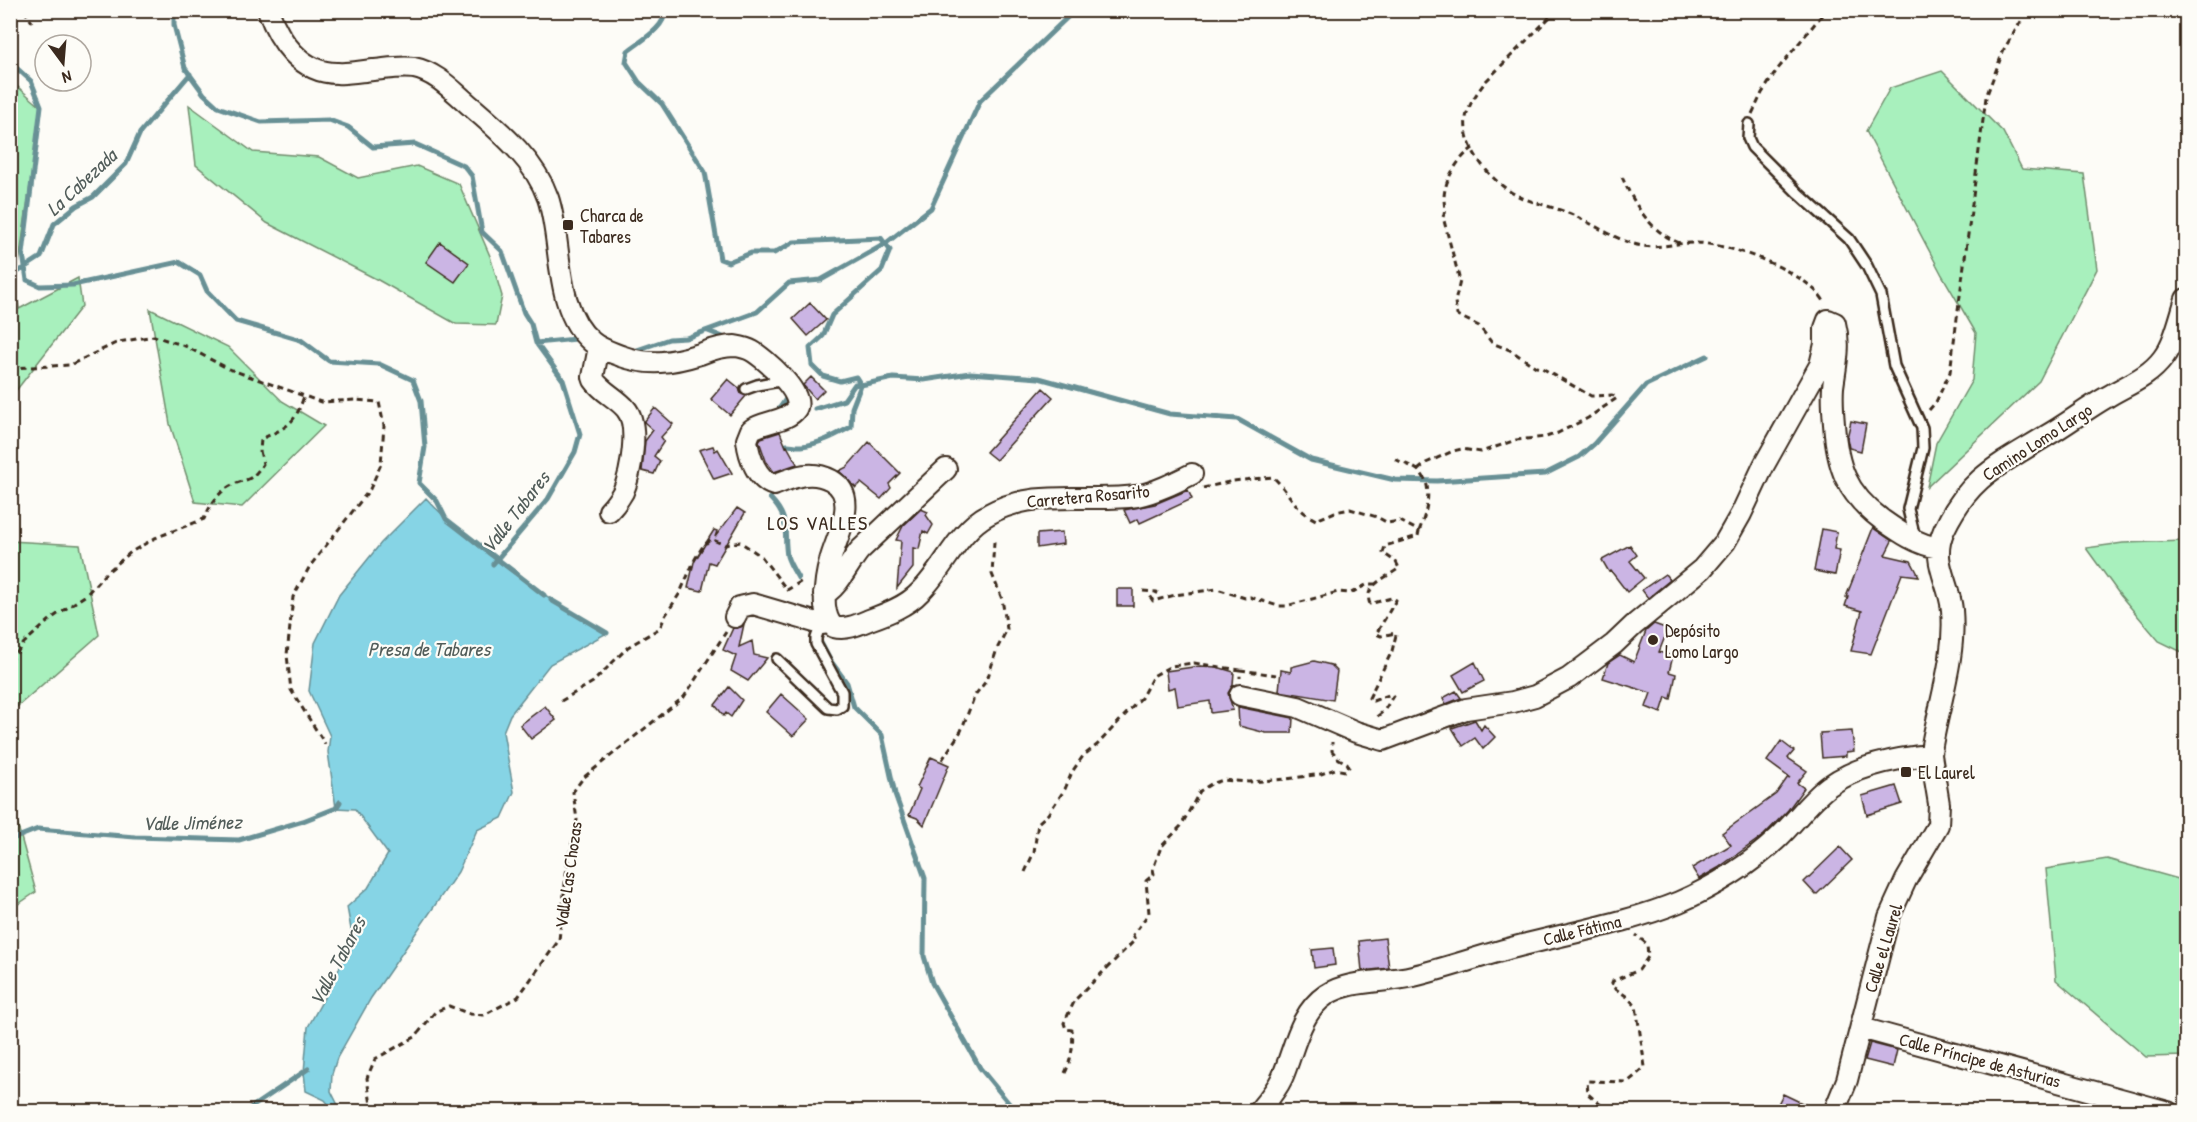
<svg xmlns="http://www.w3.org/2000/svg" width="2197" height="1122" font-family="'Patrick Hand',sans-serif">
  <rect width="100%" height="100%" fill="#fdfcf7"/>
  <filter id="ink" filterUnits="userSpaceOnUse"><feTurbulence type="fractalNoise" baseFrequency=".0167" numOctaves="2"/><feDisplacementMap in="SourceGraphic" scale="12" xChannelSelector="R" yChannelSelector="G"/><feConvolveMatrix kernelMatrix="1 2 1 2 8 2 1 2 1" color-interpolation-filters="sRGB"/></filter>
  <g filter="url(#ink)">
    <path fill="#a8f0bd" stroke="#728d6e" stroke-width="1.5" d="M1942 71 2003 132 2022 169 2084 174 2097 269 2039 381 1927 487 1936 443 1972 380 1976 333 1942 275 1866 131 1890 88Z
      M11 81 41 107 16 284 19 309 78 278 82 306 11 397Z
      M189 105 253 152 319 157 358 178 417 166 459 184 490 256 502 296 496 325 456 324 378 280 267 223 196 165Z
      M150 309 228 347 282 401 324 426 242 507 195 502 170 424Z
      M10 541 80 545 99 635 11 712Z
      M2186 541V654L2159 641 2120 595 2086 548 2123 543Z
      M10 797 36 892 11 909H10Z
      M2107 859 2182 880 2186 879V1056L2146 1057 2056 980 2046 869Z"/>
    <path fill="#86d4e5" stroke="#689095" stroke-width="1.5" d="M426 498C477 553 542 595 607 633L550 664 510 715 503 732 514 792 502 818 477 830 458 872 371 998 337 1058 332 1074 331 1091 341 1111H334L325 1100 306 1091 304 1072 308 1027 337 974 352 935 347 907 368 888 388 854 355 809 336 808 328 752 330 736 309 691 315 643 339 595 381 543Z"/>
    <g fill="none" stroke-linecap="round" stroke-linejoin="round">
      <path stroke="#689095" stroke-width="5" d="M174 10V25L185 68 204 94 218 107 261 122 329 120 348 127 373 147 415 144 464 166 472 176 482 232 502 251 524 313 531 324 536 343 563 380 580 434 575 452 548 499 493 564
        M665 10C666 28 640 41 628 51L626 62 639 82 662 104 705 172 720 259 728 262 751 253H774L794 242 881 238 890 250 882 270 832 315 823 336 810 348 812 365 823 376 840 381 856 377 861 385 852 408 851 427C836 435 820 444 802 446 791 447 790 442 779 448
        M10 62 31 81 41 106 23 254 27 280 40 286 73 285 179 262 200 275 207 291 236 321 301 340 329 361 379 364 413 380 421 401 425 447 419 483 437 501 446 519 544 595
        M10 277 41 257 54 224 76 206 93 197 126 164 140 133 190 74
        M708 331 728 339
        M536 343 576 339
        M637 350 669 339 686 338 757 312 789 283 821 280 885 244 931 208 980 101 1075 10
        M815 409 844 400 855 384 861 385 893 378 924 380 970 373 1039 378 1170 414 1237 419 1311 460 1395 480 1437 481 1545 474 1579 457 1594 444 1646 385 1707 356
        M775 415 788 396 785 392
        M770 498C791 520 783 530 787 556 789 563 794 571 798 578
        M551 600 607 633
        M820 641 830 660 847 683 854 707 882 735 895 794 925 878 924 956 932 983 980 1068 1016 1112
        M10 840 38 829 135 837 239 840 303 821 336 808 340 802
        M242 1112 249 1109 308 1069"/>
    </g>
    <path fill="#cbb5e4" stroke="#3b2a1e" stroke-width="1.5" d="M440 242 469 263 455 282 426 262Z
      M810 303 826 320 808 336 793 319Z
      M811 377 824 390 815 399 803 385Z
      M728 379 739 388 741 394 746 396 730 415 711 399Z
      M1043 388 1053 397 996 460 986 452Z
      M655 408 673 424 661 437 664 441 654 456 660 461 654 474 642 471 645 441 653 430 644 422Z
      M1851 421 1866 424 1861 451 1849 448 1847 438Z
      M780 432 786 447 787 446 797 464 774 472 766 461 759 441 761 438Z
      M869 442 900 473 889 484 891 488 881 499 861 483 856 488 839 471 847 467Z
      M713 446 715 451 718 449 732 473 714 479 699 450Z
      M1188 490 1192 499 1140 523 1138 519 1130 523 1124 510 1155 504Z
      M737 508 745 513 715 564 709 562 702 591 688 588 694 562 714 530 717 531 715 537Z
      M921 509 928 512 926 515 933 525 928 534 923 531 919 549 913 548V568L897 588 901 541 896 540 903 526Z
      M1873 528 1892 541 1885 555 1911 561 1919 576 1902 574 1871 654 1851 651 1862 611 1845 606 1848 597H1846Z
      M1822 529 1837 532 1834 549 1840 550 1835 575 1814 571Z
      M1062 532 1063 544 1037 548V534Z
      M1630 545 1637 555 1630 561 1644 578 1627 592 1611 571 1609 572 1602 560Z
      M1665 574 1670 580 1648 598 1642 590Z
      M1117 589H1133V606H1117Z
      M744 624 739 647 752 641 754 655 767 658 748 681 731 671 736 656 723 650 733 628 741 627Z
      M1654 624 1668 629 1659 652 1673 656 1669 672 1676 674 1671 699 1666 697 1661 713 1646 707 1651 693 1603 678 1608 663 1620 655 1634 662 1646 631Z
      M1314 661 1331 665 1337 671 1333 700 1279 691 1281 670 1291 672V667Z
      M1475 662 1484 681 1463 692 1453 675Z
      M1200 666 1217 667 1234 672 1233 685 1228 693 1233 710 1211 713 1210 701 1178 706 1175 687 1168 689 1166 671Z
      M729 687 742 700 731 717 726 713 724 716 715 705Z
      M1456 691 1461 698 1446 704 1443 698Z
      M781 694 809 719 793 736 766 712Z
      M545 706 556 720 531 739 520 725Z
      M1238 707 1293 718 1292 733H1266L1239 726Z
      M1475 720 1481 730 1484 725 1495 737 1483 749 1475 738 1463 746 1452 728Z
      M1852 731 1854 751 1846 752V756L1822 758 1820 733Z
      M1781 741 1794 751 1788 758 1807 771 1797 783 1804 788 1788 810 1764 835 1718 868 1699 879 1692 868 1731 845 1722 833 1776 794 1788 777 1790 778 1767 761Z
      M931 757 949 765 924 825 917 818 909 815 920 789 917 787Z
      M1896 786 1902 804 1867 815 1862 796Z
      M1840 847 1852 860 1816 895 1804 882Z
      M1385 938 1389 968 1362 971 1359 941Z
      M1333 948 1335 965 1314 968 1312 950Z
      M1870 1043 1897 1050 1893 1067 1865 1060Z
      M1783 1094 1821 1112H1774Z"/>
    <g fill="none" stroke-linecap="round" stroke-linejoin="round">
      <defs>
        <path id="service" d="M1749 124 1748 138 1752 147 1798 193 1849 239 1867 266 1881 295 1894 366 1922 428 1923 448 1908 509 1915 538
          M746 389 757 385 785 380
          M777 659 828 708 837 709 842 706V692L816 644V638L821 624"/>
        <path id="minor" d="M268 10C279 41 301 73 337 73 349 74 361 71 373 70 386 69 401 66 414 68 435 72 451 89 466 102 497 129 534 158 548 198 563 242 553 309 592 342 600 349 611 352 621 356 649 366 671 363 700 354 710 350 723 346 735 346 741 347 747 348 752 351 764 358 806 394 796 409 787 422 763 421 751 430L747 440C749 457 757 480 774 485 794 477 811 469 831 480 861 497 836 537 830 561 826 575 824 591 825 606 826 614 828 622 834 627 846 630 857 625 869 620 886 614 907 606 920 592 945 568 957 531 989 514 1035 488 1087 503 1137 496 1156 492 1174 483 1192 474
          M599 347 593 377 594 380C602 392 617 398 626 409 640 425 631 473 623 492 619 499 615 505 609 511
          M824 594C837 590 850 561 860 550L946 469
          M735 617 740 607 753 604 821 624 829 623
          M1240 695 1298 707 1356 732 1383 740 1466 709 1513 702 1535 696 1569 678 1614 644 1634 625 1702 569 1725 542 1741 514 1764 465 1820 365 1825 344V328L1828 320 1835 323C1841 346 1836 364 1833 387 1832 400 1833 412 1834 424 1837 466 1846 493 1881 519 1898 531 1917 545 1939 548
          M1861 1028 2168 1112
          M1258 1112C1267 1101 1276 1091 1282 1078 1294 1051 1299 1013 1326 995 1350 979 1385 983 1413 976 1452 967 1488 953 1527 944 1578 931 1630 922 1679 902 1714 887 1751 864 1778 838 1796 821 1809 801 1829 786 1858 765 1896 758 1931 755
          M1834 1112 1847 1080 1889 917 1906 880 1938 825 1939 804 1931 755 1932 745C1940 700 1956 656 1952 610 1949 580 1930 562 1944 530 1969 477 1999 465 2046 436 2067 424 2086 409 2107 397 2127 385 2149 377 2163 358 2175 342 2180 317 2186 299"/>
      </defs>
      <use href="#service" stroke="#3b2a1e" stroke-width="14"/>
      <use href="#minor" stroke="#3b2a1e" stroke-width="24"/>
      <path stroke="#3b2a1e" stroke-width="3" stroke-dasharray="6 4.5" stroke-linecap="butt" d="M24 10 32 22
        M1557 10 1485 82C1477 93 1468 105 1466 118 1462 148 1492 182 1516 195 1532 203 1551 206 1568 213 1591 222 1610 237 1634 244 1655 251 1675 242 1697 243 1731 244 1809 272 1825 303
        M1752 114 1762 93 1777 70 1826 10
        M1622 177C1634 204 1651 233 1680 243
        M10 368 70 365 118 342 154 336 185 346 229 369 321 402 355 400 379 402 384 426 381 464 370 489 310 566 293 597 287 655 291 690 325 744
        M1929 410 1936 402 1950 372 1986 97 2004 49 2028 10
        M1395 459C1402 463 1410 465 1416 469 1436 482 1426 514 1419 531
        M1418 470 1426 463 1453 451 1462 449 1481 452 1516 440 1546 437 1558 433 1588 418 1617 398 1612 395 1591 396 1542 368 1536 367 1510 350 1492 343 1479 326 1457 315 1455 302 1460 281 1443 217C1446 209 1444 205 1444 198 1444 180 1459 157 1473 148
        M1203 488 1233 481 1273 477C1290 493 1294 509 1316 520L1335 512 1350 509 1377 517 1388 523 1400 521 1419 531 1418 536 1385 546 1383 553 1396 562 1399 568C1389 577 1362 585 1370 604L1391 598 1396 600 1376 634 1381 636 1395 633 1396 635 1392 651 1369 698 1373 701 1391 694 1393 696 1384 711 1375 718
        M2186 540 2184 545 2186 568 2183 588 2186 590
        M1143 591 1157 592 1156 595 1151 598 1153 601 1175 595 1217 589 1245 598 1250 597 1278 606H1286L1338 592 1351 593 1368 584H1376
        M10 662 24 643 52 618 86 595 105 574 131 552 155 538 204 519C209 508 216 495 227 488 246 476 248 486 263 464L260 451 261 439C288 427 295 424 304 396
        M1240 670 1276 675
        M561 701 593 682 628 647 660 628 665 616 680 593 695 559 703 546 711 539 725 545 740 542 761 556 787 590 802 581
        M942 760 961 731 975 695 987 680 997 649 1007 629 1002 599 992 574 994 542 992 538
        M1025 872 1034 852 1038 823 1048 814 1065 789 1072 772 1083 756 1097 745 1141 698 1153 676 1171 666 1194 663 1240 670V678
        M1065 1073C1071 1061 1074 1044 1072 1030L1066 1029 1064 1023 1075 1000 1135 940 1133 935 1149 913 1146 881 1154 874 1153 869 1161 847 1181 826 1200 791 1211 784 1223 780 1249 782 1287 779 1321 774 1335 769 1345 771 1349 767 1347 763 1339 759 1332 751V742
        M372 1112 367 1078 375 1059 415 1037 435 1012 449 1006 470 1014 484 1015 518 997 559 940 567 866 577 820 573 792 583 778 684 697 726 632
        M1609 1112 1588 1094 1587 1081 1628 1082 1645 1067 1636 1006 1626 996 1611 986 1613 981 1639 970 1648 957 1647 944 1636 935"/>
      <use href="#service" stroke="#fdfcf7" stroke-width="9"/>
      <use href="#minor" stroke="#fdfcf7" stroke-width="20"/>
    </g>
  </g>
  <g fill="#3b2a1e" stroke="#fdfcf7" stroke-width="2">
    <rect x="562" y="219" width="12" height="12" rx="3"/>
    <circle cx="1653" cy="640" r="6"/>
    <rect x="1900" y="766" width="12" height="12" rx="3"/>
  </g>
  <g text-anchor="middle" dominant-baseline="central" stroke-width="4.5" stroke-linejoin="round" paint-order="stroke">
    <g font-size="18" fill="#3b2a1e" stroke="#fdfcf7" text-anchor="start">
      <text x="580" y="215">Charca de<tspan x="580" dy="21">Tabares</tspan></text>
      <text x="1665" y="630">Depósito<tspan x="1665" dy="21">Lomo Largo</tspan></text>
      <text x="1918" y="772">El Laurel</text>
    </g>
    <g font-size="18" fill="#3b2a1e" stroke="#fdfcf7">
      <text transform="translate(2037 442) rotate(-33)">Camino Lomo Largo</text>
      <text transform="translate(1088 496) rotate(-5)">Carretera Rosarito</text>
      <text transform="translate(568 875) rotate(-82)">Valle Las Chozas</text>
      <text transform="translate(1582 930) rotate(-14)">Calle Fátima</text>
      <text transform="translate(1883 948) rotate(-73)">Calle el Laurel</text>
      <text transform="translate(1980 1060) rotate(15)">Calle Príncipe de Asturias</text>
    </g>
    <g font-size="20" font-style="italic" fill="#525d5a" stroke="#fdfcf7">
      <text transform="translate(81 182) rotate(-43)">La Cabezada</text>
      <text transform="translate(515 512) rotate(-52)">Valle Tabares</text>
      <text x="429" y="648">Presa de Tabares</text>
      <text transform="translate(192 822) rotate(-1)">Valle Jiménez</text>
      <text transform="translate(337 961) rotate(-62)">Valle Tabares</text>
    </g>
    <g font-size="20" letter-spacing="1.5" fill="#3b2a1e" stroke="#fdfcf7">
      <text x="818" y="522">LOS VALLES</text>
    </g>
  </g>
  <rect width="2197" height="1122" fill="none" stroke="#fdfcf7" stroke-width="36"/>
  <rect x="18" y="18" width="2161" height="1086" fill="none" stroke="#3b2a1e" stroke-width="2" filter="url(#ink)"/>
  <g transform="translate(63 63) rotate(164)"><circle r="28" fill="#fdfcf7" stroke="#afa8a0" stroke-width="1.5"/>
  <path d="M0-4.5L10 22L0 15L-10 22Z" fill="#3b2a1e"/>
  <text y="-9" font-size="16" font-weight="bold" text-anchor="middle" fill="#3b2a1e">N</text>
  </g>
</svg>
